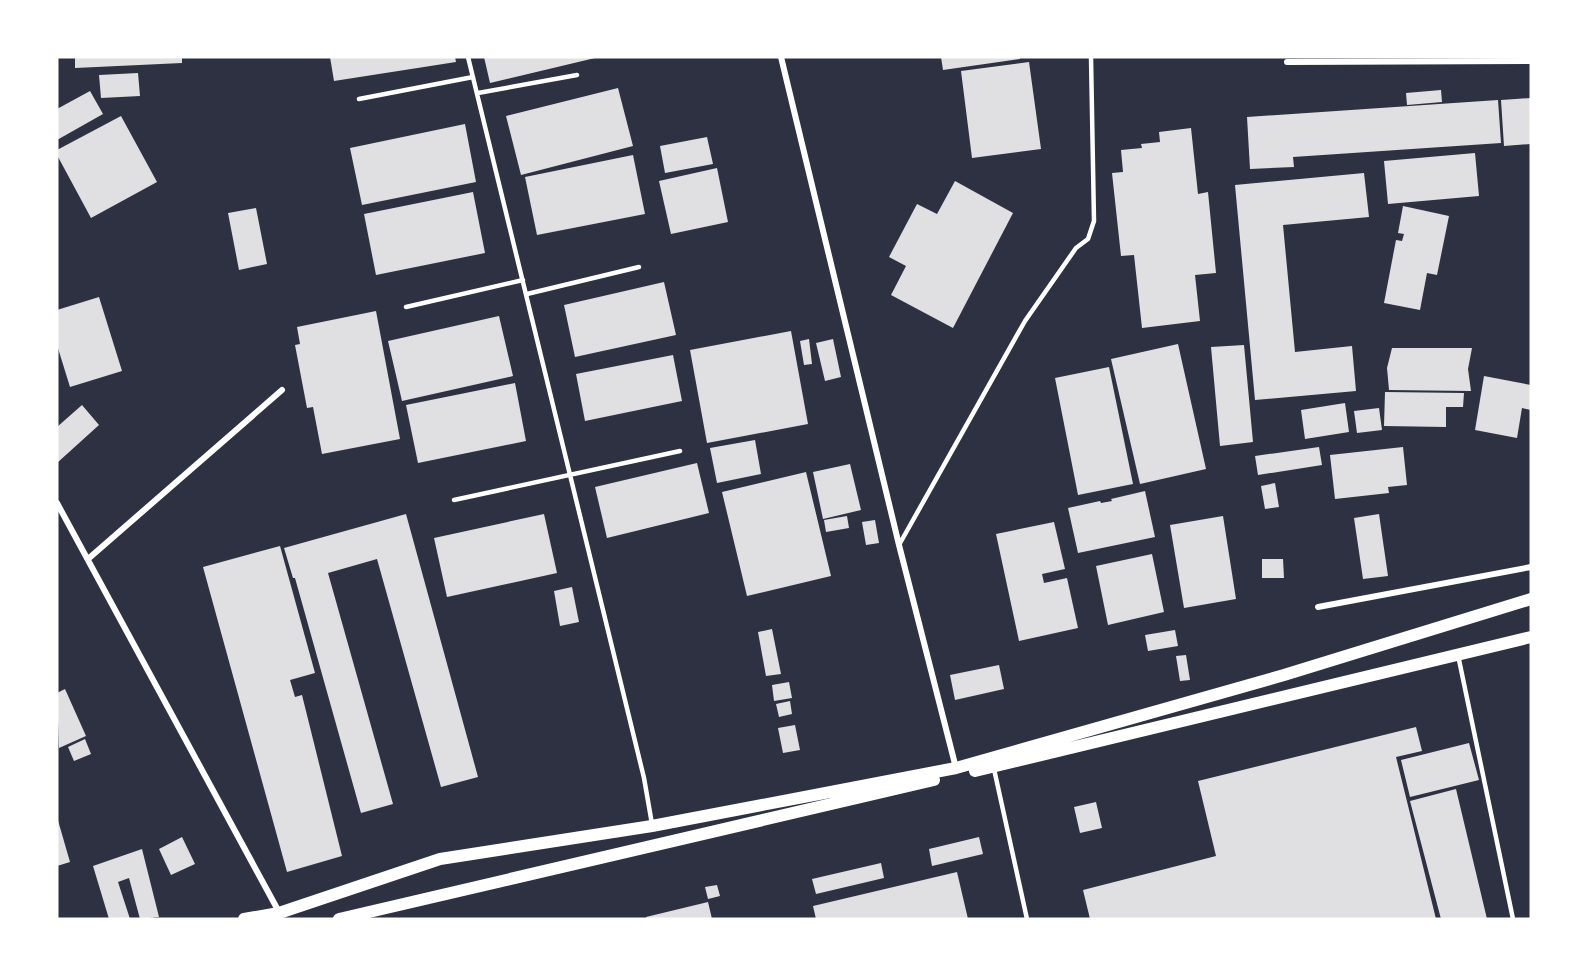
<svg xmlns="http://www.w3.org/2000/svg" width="1588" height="976" font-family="'DM Sans',sans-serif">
  <rect width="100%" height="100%" fill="#2d3142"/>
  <path fill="#e0e0e3" d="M75 57H182V63L75 68Z
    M330 57H455L456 62 334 81Z
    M484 57H595V58L490 83Z
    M941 57H1020V59L943 70Z
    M1029 62 1041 149 972 158 961 71Z
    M138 73 140 96 101 98 99 75Z
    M618 88 633 146 521 175 506 116Z
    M1441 90 1442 102 1407 105 1406 93Z
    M90 91 103 114 57 140V109Z
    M1531 98V144L1504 146 1501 100Z
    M1498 100 1501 143 1293 157 1294 167 1250 169 1247 117Z
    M121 116 157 182 91 218 57 155V150Z
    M465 124 476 182 362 205 350 148Z
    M1191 128 1198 194 1208 192 1216 273 1195 275 1200 321 1142 328 1134 255 1121 256 1112 173 1123 172 1121 150 1142 148 1141 144 1160 142 1159 132Z
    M707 137 713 164 665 173 660 146Z
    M1475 153 1479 196 1388 204 1384 161Z
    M633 155 645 214 537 235 525 177Z
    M717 168 728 222 671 234 659 181Z
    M1364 173 1369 217 1283 225 1295 352 1352 346 1356 391 1255 400 1235 185Z
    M955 181 1013 213 953 328 891 295 906 266 889 257 917 204 937 214Z
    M473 192 485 253 376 275 364 214Z
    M1403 206 1449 216 1437 275 1427 273 1420 310 1384 303 1396 240 1402 241 1404 234 1398 233Z
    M256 208 267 264 239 270 228 213Z
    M664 282 676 335 575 357 564 305Z
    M99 297 122 371 70 387 57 345V310Z
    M376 311 400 439 322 454 313 407 307 408 295 345 300 344 297 327Z
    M499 316 513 376 402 401 388 341Z
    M791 331 808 424 707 443 690 350Z
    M809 339 812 364 804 365 800 341Z
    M833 339 841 377 825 381 816 343Z
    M1178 344 1206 469 1140 484 1111 359Z
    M1244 345 1253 442 1220 446 1211 347Z
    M1392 348H1472L1468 369 1471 391 1389 390 1387 368Z
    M673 355 682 401 585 421 576 374Z
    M1109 367 1133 484 1078 495 1055 378Z
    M1484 376 1531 385V410L1522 408 1517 438 1475 430Z
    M515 383 526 441 418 463 406 405Z
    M1385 392 1464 393 1463 407H1446V427L1384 426Z
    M1345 403 1349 432 1305 439 1301 410Z
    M82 405 99 425 57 463V427Z
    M1379 408 1382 430 1357 433 1354 411Z
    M755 440 761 474 717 483 710 448Z
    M1319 447 1322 465 1258 475 1255 456Z
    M1403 447 1407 485 1388 487 1389 493 1335 499 1330 455Z
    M697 463 709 513 607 538 595 487Z
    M850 464 861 510 823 519 813 472Z
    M806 472 831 576 747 596 722 492Z
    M1275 483 1279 507 1265 509 1261 486Z
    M1145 491 1155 537 1078 553 1068 508 1100 501 1101 503 1112 501 1111 499Z
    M406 514 478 777 441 787 377 559 328 573 393 804 361 813 295 578H293L284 548Z
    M544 514 557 573 447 597 434 538Z
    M1379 514 1388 576 1363 579 1354 518Z
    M847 516 849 528 826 532 824 520Z
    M1223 516 1236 599 1184 608 1170 525Z
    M875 520 879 543 866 545 862 522Z
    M1054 522 1065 569 1042 574 1044 583 1067 578 1078 628 1019 641 996 534Z
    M280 546 315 673 290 680 295 697 302 695 342 856 287 872 203 567Z
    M1152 554 1164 612 1108 625 1096 566Z
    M1262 559H1283L1284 578H1262Z
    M572 587 579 622 560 626 554 591Z
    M772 629 781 674 766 676 758 632Z
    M1175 630 1178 646 1148 651 1145 635Z
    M1186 655 1190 680 1180 681 1176 656Z
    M999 665 1004 689 955 700 950 675Z
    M789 682 792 698 774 701 772 685Z
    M65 689 86 736 59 748 57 693Z
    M790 701 792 714 779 717 776 704Z
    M795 725 800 750 783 753 778 728Z
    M1416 727 1422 751 1396 757 1436 919H1090L1083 890 1216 856 1198 781Z
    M85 739 91 754 74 761 68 747Z
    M1469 743 1479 780 1410 797 1401 760Z
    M1456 789 1487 919H1441L1410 801Z
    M1096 802 1102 828 1080 833 1074 807Z
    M57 817 70 862 57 866Z
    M182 837 195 864 171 875 159 849Z
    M979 837 983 854 932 866 929 849Z
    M142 849 159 917 140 919 129 878 118 882 130 919H109L93 866Z
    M881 863 884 878 816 894 812 879Z
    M957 872 968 919H816L813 906Z
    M717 885 720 896 708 899 705 887Z
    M708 902 712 919H647L646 917Z"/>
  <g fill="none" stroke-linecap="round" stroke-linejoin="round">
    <path stroke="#fff" stroke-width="4.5" d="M468 57 644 778 652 824
      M478 93 577 75
      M359 99 473 77
      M527 294 639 267
      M406 307 523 280
      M454 500 680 451
      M899 545 1025 321 1076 248 1088 239 1094 221 1091 57
      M1458 655 1513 919
      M994 769 1027 919"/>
    <path stroke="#fff" stroke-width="6" d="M781 57 899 545 956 768
      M1287 62 1531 61
      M57 503 279 912
      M88 559 282 390
      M1318 607 1531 567"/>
    <path stroke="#fff" stroke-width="12" d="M975 771 1531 637
      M244 919 279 913 440 859 652 826 956 768 1284 675 1531 599
      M339 919 934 780"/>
  </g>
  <rect width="1588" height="976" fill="none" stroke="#ffffff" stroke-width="117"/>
</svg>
